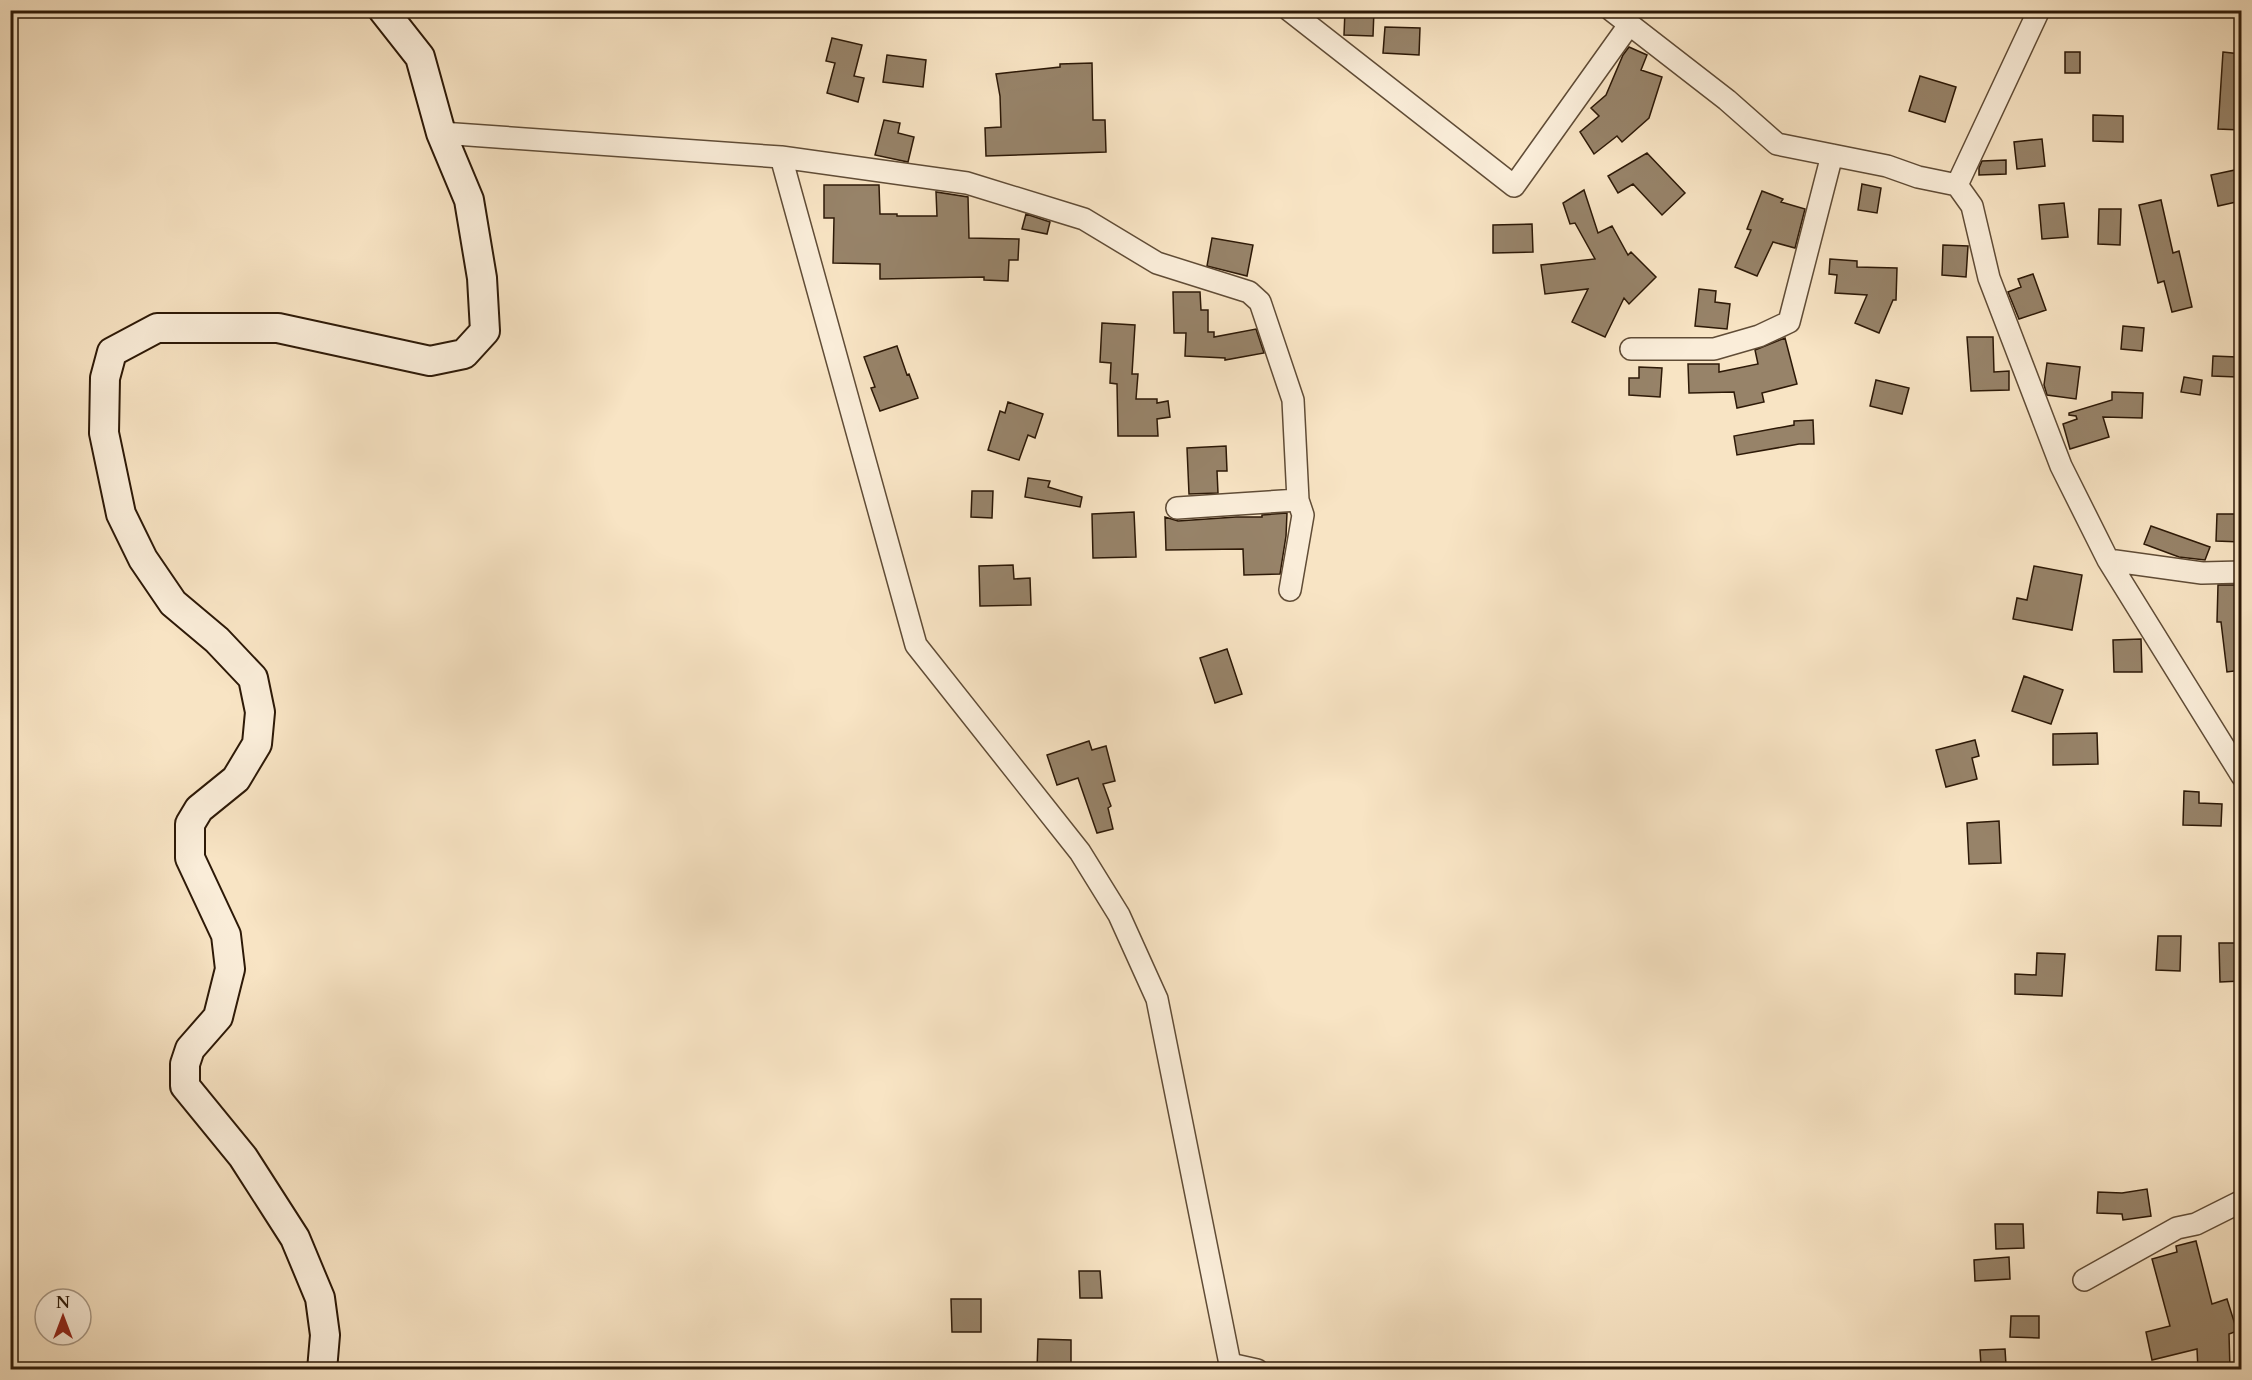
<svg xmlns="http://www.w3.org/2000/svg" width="2252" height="1380" font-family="Cardo,serif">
  <rect width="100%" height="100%" fill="#f8e4c4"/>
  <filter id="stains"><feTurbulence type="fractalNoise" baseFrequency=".00333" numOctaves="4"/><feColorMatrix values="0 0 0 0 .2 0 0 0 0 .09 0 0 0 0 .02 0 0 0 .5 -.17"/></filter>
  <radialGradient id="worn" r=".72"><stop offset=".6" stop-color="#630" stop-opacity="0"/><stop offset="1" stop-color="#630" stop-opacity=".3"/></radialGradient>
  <path fill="#978369" stroke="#2d1907" stroke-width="1.5" d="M1345 10H1374L1373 36 1344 35Z
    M1385 27 1420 28 1419 55 1383 53Z
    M832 38 862 45 854 76 864 78 858 102 827 93 835 63 826 61Z
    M1629 47 1647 55 1641 70 1662 77 1649 118 1622 142 1617 136 1594 154 1580 132 1599 116 1591 108 1606 95 1623 55Z
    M2065 52H2080V73H2065Z
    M2223 52 2241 54 2238 100 2241 101V130L2218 129Z
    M887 55 926 60 923 87 883 82Z
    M1092 63 1093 120H1105L1106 152 986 156 985 128 1001 127 1000 96 996 74 1060 67V64Z
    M1920 76 1956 87 1945 122 1909 111Z
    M2093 115 2123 116V142L2093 141Z
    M884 120 900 123 898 133 914 137 908 162 875 155Z
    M2042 139 2045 166 2017 169 2014 142Z
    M1647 153 1685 193 1662 215 1633 184 1618 193 1608 176Z
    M2006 160V174L1979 175V168L1982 161Z
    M2235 170 2241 201 2218 206 2211 175Z
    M1862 184 1881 188 1877 213 1858 210Z
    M824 185H879L880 214H897V216H937L936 192 968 197 969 238 1019 239 1018 260H1009L1008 281 984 280V277L880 279V264L833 263 834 218H824Z
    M1584 190 1598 233 1612 226 1628 255 1631 252 1656 277 1629 304 1624 298 1605 337 1572 322 1588 289 1545 294 1541 265 1595 259 1575 223 1570 224 1563 203Z
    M1762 191 1783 199 1781 202 1805 209 1795 248 1773 242 1757 276 1735 267 1751 230 1747 229Z
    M2161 200 2173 253 2179 251 2192 307 2172 312 2164 281 2158 283 2139 205Z
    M2064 203 2068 237 2042 239 2039 205Z
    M2099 209H2121L2120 245 2098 244Z
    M1026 214 1050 222 1047 234 1022 229Z
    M1532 224 1533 252 1493 253V225Z
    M1212 238 1253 245 1247 276 1207 266Z
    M1943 245 1968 246 1966 277 1942 275Z
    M1830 259 1857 261V267L1897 268 1896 300H1893L1879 333 1855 323 1867 295 1835 293 1837 275 1829 274Z
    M2033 274 2046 310 2019 319 2008 292 2021 287 2018 279Z
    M1699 289 1716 291 1715 302 1730 304 1727 329 1695 326Z
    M1173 292H1200L1201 310H1208V332H1214V337L1256 329 1264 353 1225 360V358L1185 356 1186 333H1174Z
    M1102 323 1135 325 1132 374H1138L1136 399H1157V403L1168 401 1170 417 1157 419 1158 436H1118L1117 384 1110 383 1111 363 1100 362Z
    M2123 326 2144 328 2142 351 2121 349Z
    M1967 337H1993L1994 372 2009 371V390L1971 391Z
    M1785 338 1797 384 1762 393 1764 402 1737 408 1734 392 1689 393 1688 364H1719V372L1758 364 1755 350Z
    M897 346 907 375 909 374 918 398 880 411 871 388 875 387 864 357Z
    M2213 356 2237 357V377L2212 376Z
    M2047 363 2080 367 2076 399 2047 395 2044 385Z
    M1639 367 1662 368 1660 397 1629 395V378H1639Z
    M2184 377 2202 380 2200 395 2181 392Z
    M1876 380 1909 388 1902 414 1870 406Z
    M2112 392 2143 393 2142 418 2103 417 2109 437 2070 449 2063 424 2077 419 2076 416 2069 415V413L2112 400Z
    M1008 402 1043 414 1035 438 1028 435 1019 460 988 450 1000 411 1005 413Z
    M1813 420 1814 444H1799L1737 455 1734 436 1794 425V421Z
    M1226 446 1227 471H1217L1218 493 1189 494 1187 448Z
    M1028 478 1050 481 1048 487 1082 497 1080 507 1025 497Z
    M972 491H993L992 518 971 517Z
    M1134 512 1136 557 1093 558 1092 514Z
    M1287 513 1286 536 1280 574 1244 575 1243 549 1166 550 1165 517 1178 521 1236 517H1262V515Z
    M2217 514H2241V542L2216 541Z
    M2151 526 2210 547 2205 560 2179 557 2144 544Z
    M1013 565 1014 579 1030 578 1031 605 980 606 979 566Z
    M2034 566 2082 575 2072 630 2013 619 2017 598 2027 600Z
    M2218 585H2241V670L2227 672 2221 622H2217Z
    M2141 639 2142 672H2114L2113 640Z
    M1227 649 1242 694 1215 703 1200 658Z
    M2024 676 2063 690 2051 724 2012 711Z
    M2097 733 2098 764 2053 765V734Z
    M1975 740 1979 756 1972 758 1977 779 1946 787 1936 750Z
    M1089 741 1092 750 1106 746 1115 781 1103 784 1111 806 1108 808 1113 829 1097 833 1078 778 1057 785 1047 755Z
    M2184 791 2199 792V803L2222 804 2221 826 2183 825Z
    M1999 821 2001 863 1969 864 1967 823Z
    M2158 936H2181L2180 971 2156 970Z
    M2219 943H2241V981L2220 982Z
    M2037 953 2065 954 2062 996 2015 994V974L2036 975Z
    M2147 1189 2151 1216 2123 1220 2122 1214 2097 1213 2098 1192 2122 1193Z
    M1995 1224H2023L2024 1248 1996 1249Z
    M2196 1241 2212 1304 2227 1299 2237 1331 2229 1334 2230 1370H2198L2197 1349 2152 1360 2146 1332 2170 1326 2152 1259 2177 1252 2176 1246Z
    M2009 1257 2010 1279 1975 1281 1974 1260Z
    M1079 1271H1100L1102 1298H1080Z
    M951 1299H981V1332H952Z
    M2011 1316H2039V1338L2010 1337Z
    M1038 1339 1071 1340V1370H1037Z
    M2005 1349 2006 1365 1981 1366 1980 1350Z"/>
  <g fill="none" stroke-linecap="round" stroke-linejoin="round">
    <defs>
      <path id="street" d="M1289 10 1514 186 1629 25
        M1611 10 1727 100 1777 144 1887 166 1918 177 1957 185 1972 206 1989 278 2061 466 2108 560 2242 776
        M441 133 781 157 967 183 1084 219 1157 263 1249 292 1260 302 1293 400 1298 500 1303 515 1290 590
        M781 157 916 645 1080 852 1119 915 1157 999 1230 1364 1226 1370
        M1957 185 2039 10
        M1631 349H1714L1759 336 1789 322 1832 155
        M1177 508 1298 500
        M2108 560 2202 573 2242 572
        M2084 1280 2177 1228 2196 1224 2242 1201
        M1230 1364 1257 1370"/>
      <path id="secondary" d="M322 1370 325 1335 320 1298 295 1238 243 1157 185 1086V1064L190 1049 218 1017 230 969 226 935 190 858V824L199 809 236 779 257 744 260 712 253 678 217 640 173 603 143 559 121 514 104 433 105 378 112 352 157 328H278L430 361 464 354 485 331 482 278 469 200 441 133 420 57 383 10"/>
    </defs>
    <use href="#street" stroke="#604c36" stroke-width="24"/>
    <use href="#secondary" stroke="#2d1907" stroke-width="32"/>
    <use href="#street" stroke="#faedd9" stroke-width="21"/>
    <use href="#secondary" stroke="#faedd9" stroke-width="28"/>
  </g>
  <rect width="2252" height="1380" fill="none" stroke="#f8e4c4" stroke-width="36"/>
  <rect x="12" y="12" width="2228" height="1356" fill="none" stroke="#2d1907" stroke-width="3"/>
  <rect x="18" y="18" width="2216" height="1344" fill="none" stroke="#2d1907" stroke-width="1.5"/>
  <g transform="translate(63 1317)"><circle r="28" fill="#faedd9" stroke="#a89885" stroke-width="1.5"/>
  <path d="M0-4.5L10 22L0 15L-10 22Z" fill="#8f2418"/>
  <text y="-9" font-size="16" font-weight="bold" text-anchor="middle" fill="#2d1907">N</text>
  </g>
  <rect width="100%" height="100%" filter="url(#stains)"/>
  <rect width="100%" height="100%" fill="url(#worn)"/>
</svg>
